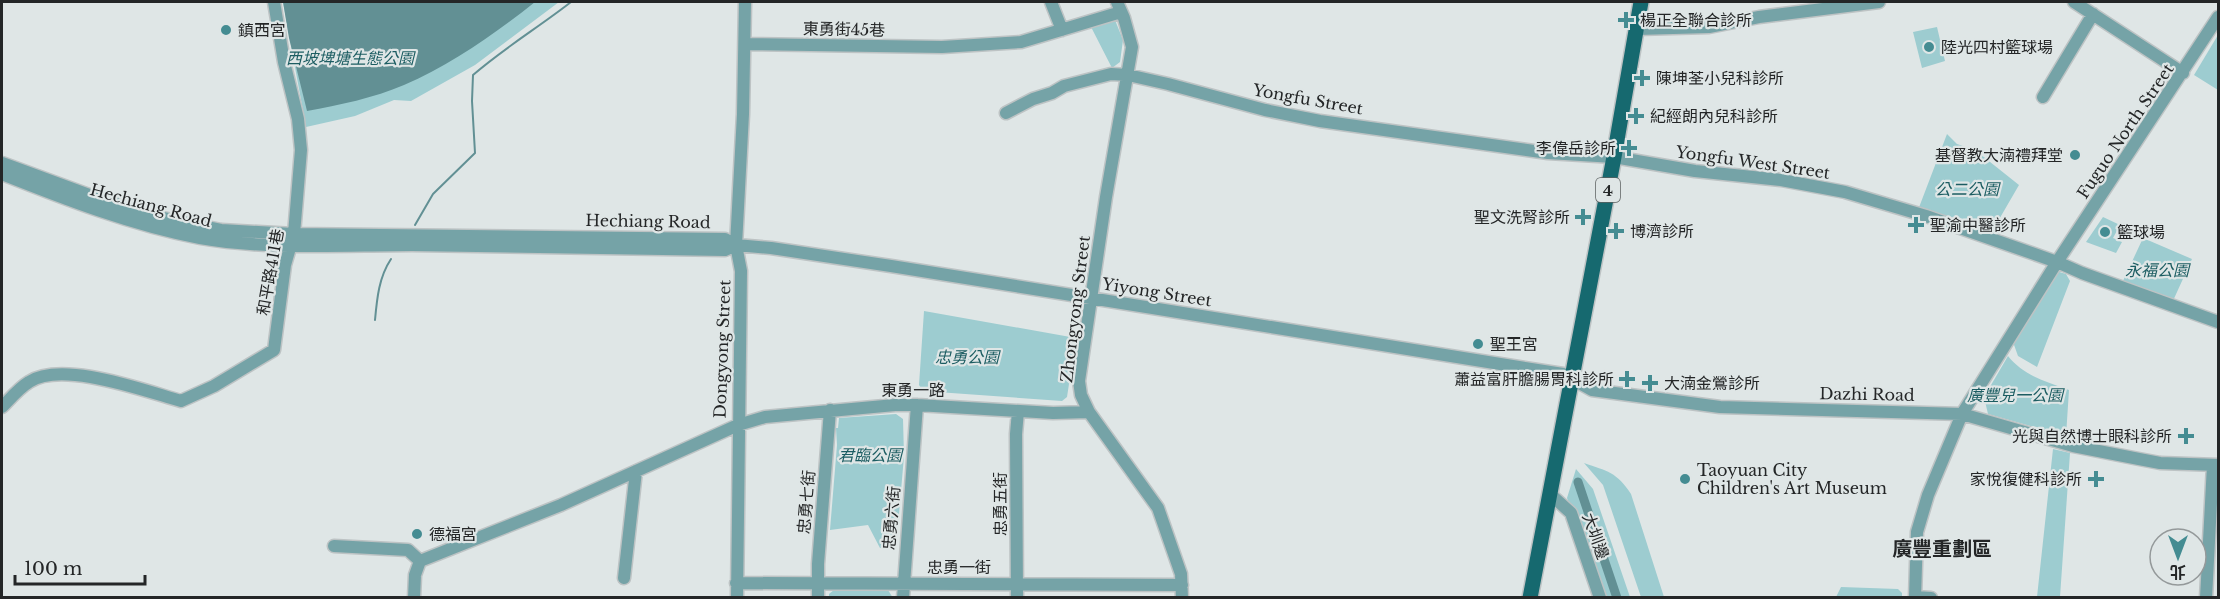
<svg xmlns="http://www.w3.org/2000/svg" width="2220" height="599" font-family="'Libre Baskerville','Noto Sans TC',serif">
  <rect width="100%" height="100%" fill="#dfe6e6"/>
  <path fill="#9dccd0" d="M283 2H559L475 65 411 101 394 100 355 116 306 127Z
    M1115 20 1123 40 1120 62 1112 68 1089 23Z
    M1937 27 1945 61 1922 68 1913 32Z
    M2218 35V90L2194 75Z
    M1947 134 1957 144 1975 150 2019 185 1990 235 1918 210Z
    M2103 217 2120 225 2113 238 2122 242 2116 253 2086 242Z
    M2143 238 2192 259 2172 303 2123 281Z
    M2056 271 2066 274 2070 281 2037 367 2018 356 2013 342Z
    M924 311 1076 338 1067 397 1062 401 923 391 919 385Z
    M2008 356C2024 376 2045 381 2069 390L2066 436 1988 414 1984 397Z
    M896 414 903 419 904 456 896 549 880 548 868 525 830 530 837 445 836 428H838L839 418Z
    M2053 449 2070 453 2060 597H2037Z
    M1584 463C1607 471 1617 472 1631 494L1664 597H1641L1603 485Z
    M1576 469 1593 489 1630 597H1602L1567 498Z
    M1841 587 1898 589 1902 593V597H1836Z
    M834 590H888L893 598H829V594Z"/>
  <path fill="#629094" d="M283 2H535C496 33 451 65 404 85 374 98 339 105 307 111L289 38Z"/>
  <g fill="none" stroke-linecap="round" stroke-linejoin="round">
    <path stroke="#629094" stroke-width="2" d="M415 225 433 194 475 153 472 101 473 75C504 48 539 27 571 2
      M375 320C377 298 379 277 391 259"/>
    <path stroke="#629094" stroke-width="9" d="M1578 482 1617 598"/>
    <defs>
      <path id="minor" d="M1051 2 1062 30
        M1117 2 1124 18 1132 47 1106 197 1079 381 1081 395 1089 412 1158 508 1181 574 1182 598
        M2074 2 2183 73
        M1637 29 1709 27 1759 17 1879 2
        M745 44 942 47 1021 42 1121 12
        M2043 97 2093 14
        M1006 113 1033 99 1052 93 1064 86 1111 74 1128 75 1168 84 1265 110 1320 121 1548 153 1614 157 1695 171 1781 180 1845 192 1926 216 2057 262 2082 273 2218 322
        M2 163 100 199 158 217 221 230 294 234 725 239 736 245 771 248 891 266 1563 374 1592 390 1720 407 1962 414 2073 446 2139 459 2160 463 2218 465
        M2 174C65 199 132 225 200 238 269 250 342 245 412 245 517 246 621 248 725 250L736 245
        M2 407C10 399 19 388 29 382 62 360 145 391 181 401L214 386 274 350 285 265 294 234 301 150 298 119 284 62 274 2
        M1549 493 1571 513 1600 598
        M334 546 408 550 420 561
        M624 578 636 471
        M736 583 1182 585
        M1916 597 1931 598
        M414 598 415 575 420 561 561 505 738 425 765 417 895 405H917L1053 413 1089 412
        M737 598 741 271 736 245 743 114 745 2
        M818 598V564L830 410
        M903 598 917 405
        M1017 598 1016 434 1018 411
        M1915 598 1917 532 1928 495 1962 414 2057 262 2218 17
        M2206 598 2213 465"/>
      <path id="major" d="M1530 598 1614 157 1641 2"/>
    </defs>
    <use href="#minor" stroke="#bdc3c4" stroke-width="15"/>
    <use href="#major" stroke="#bdc3c4" stroke-width="18"/>
    <use href="#minor" stroke="#75a3a7" stroke-width="12"/>
    <use href="#major" stroke="#16696f" stroke-width="15"/>
  </g>
  <g fill="#448c92" stroke="#dfe6e6" stroke-width="2">
    <path d="M1623 11h6v6h6v6h-6v6h-6v-6h-6v-6h6z"/>
    <circle cx="226" cy="30" r="6"/>
    <circle cx="1929" cy="47" r="6"/>
    <path d="M1639 69h6v6h6v6h-6v6h-6v-6h-6v-6h6z"/>
    <path d="M1633 107h6v6h6v6h-6v6h-6v-6h-6v-6h6z"/>
    <path d="M1626 139h6v6h6v6h-6v6h-6v-6h-6v-6h6z"/>
    <circle cx="2075" cy="155" r="6"/>
    <path d="M1580 208h6v6h6v6h-6v6h-6v-6h-6v-6h6z"/>
    <path d="M1913 216h6v6h6v6h-6v6h-6v-6h-6v-6h6z"/>
    <path d="M1613 222h6v6h6v6h-6v6h-6v-6h-6v-6h6z"/>
    <circle cx="2105" cy="232" r="6"/>
    <circle cx="1478" cy="344" r="6"/>
    <path d="M1624 370h6v6h6v6h-6v6h-6v-6h-6v-6h6z"/>
    <path d="M1647 374h6v6h6v6h-6v6h-6v-6h-6v-6h6z"/>
    <path d="M2183 427h6v6h6v6h-6v6h-6v-6h-6v-6h6z"/>
    <circle cx="1685" cy="479" r="6"/>
    <path d="M2093 470h6v6h6v6h-6v6h-6v-6h-6v-6h6z"/>
    <circle cx="417" cy="534" r="6"/>
  </g>
  <g text-anchor="middle" dominant-baseline="central" stroke-width="4.5" stroke-linejoin="round" paint-order="stroke">
    <rect fill="#dfe6e6" stroke="#5c6060" stroke-width="1.5" x="1596" y="178" width="24" height="24" rx="4.5"/>
    <g font-size="15" font-weight="bold" fill="#242627">
      <text x="1608" y="190">4</text>
    </g>
    <g font-size="16" fill="#242627" stroke="#dfe6e6" text-anchor="start">
      <text x="1640" y="20">楊正全聯合診所</text>
      <text x="238" y="30">鎮西宮</text>
      <text x="1941" y="47">陸光四村籃球場</text>
      <text x="1656" y="78">陳坤荃小兒科診所</text>
      <text x="1650" y="116">紀經朗內兒科診所</text>
      <text x="1616" y="148" text-anchor="end">李偉岳診所</text>
      <text x="2063" y="155" text-anchor="end">基督教大湳禮拜堂</text>
      <text x="1570" y="217" text-anchor="end">聖文洗腎診所</text>
      <text x="1930" y="225">聖渝中醫診所</text>
      <text x="1630" y="231">博濟診所</text>
      <text x="2117" y="232">籃球場</text>
      <text x="1490" y="344">聖王宮</text>
      <text x="1614" y="379" text-anchor="end">蕭益富肝膽腸胃科診所</text>
      <text x="1664" y="383">大湳金鶯診所</text>
      <text x="2172" y="436" text-anchor="end">光與自然博士眼科診所</text>
      <text x="1697" y="470">Taoyuan City<tspan x="1697" dy="18">Children's Art Museum</tspan></text>
      <text x="2082" y="479" text-anchor="end">家悅復健科診所</text>
      <text x="429" y="534">德福宮</text>
    </g>
    <g font-size="16" fill="#242627" stroke="#dfe6e6">
      <text transform="translate(844 29) rotate(1)">東勇街45巷</text>
      <text transform="translate(1308 99) rotate(10)">Yongfu Street</text>
      <text transform="translate(2125 131) rotate(-56)">Fuguo North Street</text>
      <text transform="translate(1753 162) rotate(8)">Yongfu West Street</text>
      <text transform="translate(151 205) rotate(15)">Hechiang Road</text>
      <text transform="translate(648 221) rotate(1)">Hechiang Road</text>
      <text transform="translate(270 272) rotate(-80)">和平路411巷</text>
      <text transform="translate(1157 292) rotate(9)">Yiyong Street</text>
      <text transform="translate(1075 309) rotate(-83)">Zhongyong Street</text>
      <text transform="translate(722 349) rotate(-88)">Dongyong Street</text>
      <text x="913" y="390">東勇一路</text>
      <text transform="translate(1867 394) rotate(1)">Dazhi Road</text>
      <text transform="translate(806 502) rotate(-85)">忠勇七街</text>
      <text transform="translate(1000 504) rotate(-90)">忠勇五街</text>
      <text transform="translate(891 518) rotate(-85)">忠勇六街</text>
      <text transform="translate(1596 536) rotate(70)">大圳邊</text>
      <text x="959" y="567">忠勇一街</text>
    </g>
    <g font-size="16" font-style="italic" fill="#1c5d62" stroke="#dfe6e6">
      <text x="350" y="58">西坡埤塘生態公園</text>
      <text x="1967" y="189">公二公園</text>
      <text x="2157" y="270">永福公園</text>
      <text x="967" y="357">忠勇公園</text>
      <text x="2015" y="395">廣豐兒一公園</text>
      <text x="870" y="455">君臨公園</text>
    </g>
    <g font-size="20" font-weight="bold" fill="#242627" stroke="#dfe6e6">
      <text x="1942" y="549">廣豐重劃區</text>
    </g>
  </g>
  <rect width="2220" height="599" fill="none" stroke="#242627" stroke-width="6"/>
  <g transform="translate(2178 557) rotate(180)"><circle r="28" fill="#dfe6e6" stroke="#94999a" stroke-width="1.5"/>
  <path d="M0-4.5L10 22L0 15L-10 22Z" fill="#448c92"/>
  <text y="-9" font-size="16" font-weight="bold" text-anchor="middle" fill="#242627">北</text>
  </g>
  <path d="M15 575v9h130v-9" fill="none" stroke="#242627" stroke-width="3"/>
  <text x="24" y="575" font-size="18" fill="#242627" stroke="#dfe6e6" stroke-width="4.5" paint-order="stroke">100 m</text>
</svg>
